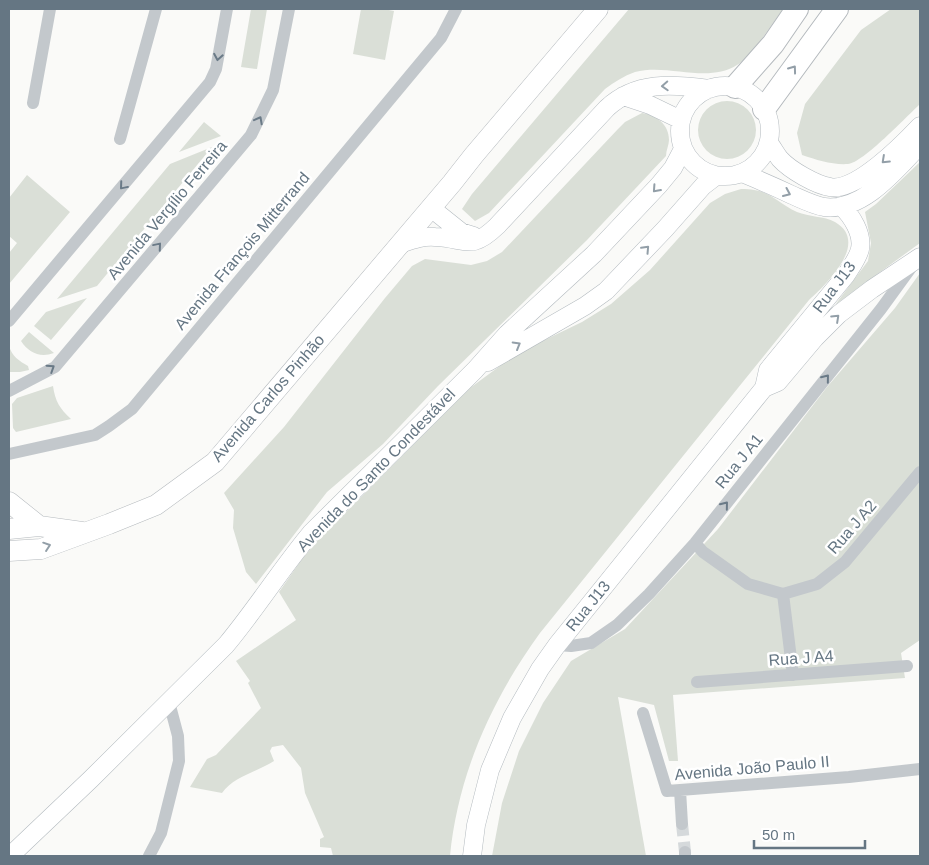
<svg xmlns="http://www.w3.org/2000/svg" width="929" height="865" font-family="Helvetica,sans-serif">
  <rect width="100%" height="100%" fill="#fafaf8"/>
  <path fill="#dadfd7" d="M251 9H267L257 69 241 67Z
    M361 9H383L394 11 385 60 353 54Z
    M629 9H783C772 24 752 56 737 65 707 84 668 63 635 72 624 76 614 82 605 89L489 213 475 221 462 209 472 194Z
    M891 9H920V104C907 116 863 163 848 164 832 165 817 160 802 155L797 133 805 104 861 30Z
    M698 130a29 29 0 1 1 58 0a29 29 0 1 1-58 0Z
    M642 113C656 115 669 124 669 140 669 145 666 150 666 156L587 240 438 386 383 444 327 492 256 584 246 572 233 528 234 510 224 493 284 427 385 298 412 266 425 259 471 265 487 261 502 252 618 129 625 122Z
    M204 122 221 136 179 152Z
    M212 147 97 286 57 299 170 164Z
    M920 162V243L835 305 868 261 871 243 865 212 876 204Z
    M27 175 70 212 9 284V253L17 243 9 236V198Z
    M741 189C771 189 774 201 797 212 809 217 824 216 835 222 870 242 827 284 809 300L540 633C492 699 458 774 450 856H333L331 848 320 847V839L324 837 305 793 301 768 283 745 272 747 270 751 274 761C257 772 234 776 222 793L190 787 207 759 216 755 261 708 248 683 250 681 236 661 296 620 279 592 302 559 318 540 470 388 508 360 528 348 582 322 611 304 650 270 710 203 725 194Z
    M920 273V640L901 653 905 678 673 695 678 761H669L654 705 618 697 646 856H492L502 803 519 751 543 703 571 661 625 629 718 529 827 387 895 308Z
    M87 298 51 340 34 326 46 312Z
    M29 332 54 353C40 358 29 353 21 341Z
    M9 346C12 356 19 361 28 366L29 370 20 372H9Z
    M53 386C55 401 60 409 71 419L16 432 13 428 12 404 17 398Z"/>
  <g fill="none" stroke-linecap="round" stroke-linejoin="round">
    <path stroke="#d5d9db" stroke-width="12" stroke-dasharray="12 6" stroke-linecap="butt" d="M682 824 685 852"/>
    <defs>
      <path id="secondary" d="M680 131a45 45 0 1 1 90 0a45 45 0 1 1-90 0Z
        M623 96 650 105 681 120
        M769 143C773 148 776 154 780 159 790 170 816 185 830 187 856 192 903 144 920 126
        M742 173C759 180 775 187 792 195 801 199 813 205 824 207 863 212 896 170 920 145
        M431 208 461 232 474 236
        M400 244C412 240 422 236 435 237 466 238 470 252 497 226L607 108C636 81 672 84 709 89
        M488 362 585 306 606 291 665 229 703 186 716 176
        M764 388 768 370 846 275C851 267 858 258 860 249 863 234 852 216 841 206
        M10 856 91 779 226 645C256 609 281 569 311 533L475 370 507 334 594 254 659 185 673 168 683 149
        M472 856 476 825 490 770 512 718 540 669 557 645 764 388 778 382 815 338 839 314 872 289 920 257"/>
      <path id="primary" d="M9 502 39 526
        M9 529 39 526 82 532
        M9 551 41 549 109 524 156 505 215 462 452 183 474 155 598 9"/>
      <path id="highway" d="M735 87 773 44 797 9
        M764 109 837 9"/>
    </defs>
    <use href="#secondary" stroke="#b3babf" stroke-width="19"/>
    <use href="#primary" stroke="#b5babe" stroke-width="21"/>
    <use href="#highway" stroke="#b4b9bd" stroke-width="24"/>
    <path stroke="#c3c8cc" stroke-width="12" d="M33 103 50 9
      M120 139 156 9
      M9 321 210 82 216 69 227 9
      M9 391 55 367 251 135 273 90 289 9
      M9 454 95 435 109 426 132 409 441 38 456 9
      M695 543 703 552 748 584 783 594 817 584 845 562 920 472
      M783 594 793 675
      M557 645 571 646 591 643 617 625 649 594 695 543 881 309 913 265
      M697 682 907 666
      M643 713 667 791 849 777 920 769
      M680 790 682 824
      M685 852V856
      M149 856 161 833 179 761 178 736 169 702"/>
    <use href="#secondary" stroke="#fff" stroke-width="18"/>
    <use href="#primary" stroke="#fff" stroke-width="20"/>
    <use href="#highway" stroke="#fff" stroke-width="22"/>
  </g>
  <defs><path id="oneway-chevron" d="M-2-3.5L2.5 0L-2 3.5" fill="none" stroke-width="1.6" stroke-linecap="round" stroke-linejoin="round" transform="scale(1.25)"/></defs>
  <g stroke="#6a7a87">
    <use href="#oneway-chevron" transform="translate(218 57) rotate(100)"/>
    <use href="#oneway-chevron" transform="translate(259 120) rotate(-62)"/>
    <use href="#oneway-chevron" transform="translate(123 186) rotate(130)"/>
    <use href="#oneway-chevron" transform="translate(158 246) rotate(-50)"/>
    <use href="#oneway-chevron" transform="translate(51 368) rotate(-33)"/>
    <use href="#oneway-chevron" transform="translate(826 378) rotate(-51)"/>
    <use href="#oneway-chevron" transform="translate(725 505) rotate(-51)"/>
  </g>
  <g stroke="#939fa8">
    <use href="#oneway-chevron" transform="translate(793 69) rotate(-54)"/>
    <use href="#oneway-chevron" transform="translate(665 86) rotate(177)"/>
    <use href="#oneway-chevron" transform="translate(885 160) rotate(137)"/>
    <use href="#oneway-chevron" transform="translate(656 189) rotate(132)"/>
    <use href="#oneway-chevron" transform="translate(787 193) rotate(24)"/>
    <use href="#oneway-chevron" transform="translate(646 249) rotate(-47)"/>
    <use href="#oneway-chevron" transform="translate(836 318) rotate(-43)"/>
    <use href="#oneway-chevron" transform="translate(517 345) rotate(-30)"/>
    <use href="#oneway-chevron" transform="translate(47 546) rotate(-19)"/>
  </g>
  <g text-anchor="middle" dominant-baseline="central" stroke-width="5" stroke-linejoin="round" paint-order="stroke">
    <g font-size="16" fill="#657683" stroke="#fff">
      <text transform="translate(167 210) rotate(-50)">Avenida Vergílio Ferreira</text>
      <text transform="translate(242 251) rotate(-50)">Avenida François Mitterrand</text>
      <text transform="translate(834 287) rotate(-53)">Rua J13</text>
      <text transform="translate(268 398) rotate(-49)">Avenida Carlos Pinhão</text>
      <text transform="translate(739 461) rotate(-51)">Rua J A1</text>
      <text transform="translate(376 470) rotate(-46)">Avenida do Santo Condestável</text>
      <text transform="translate(852 527) rotate(-49)">Rua J A2</text>
      <text transform="translate(588 606) rotate(-51)">Rua J13</text>
      <text transform="translate(801 658) rotate(-4)">Rua J A4</text>
      <text transform="translate(752 768) rotate(-5)">Avenida João Paulo II</text>
    </g>
  </g>
  <rect width="929" height="865" fill="none" stroke="#657683" stroke-width="20"/>
  <path d="M754 840v8h111v-8" fill="none" stroke="#657683" stroke-width="2.5"/>
  <text x="762" y="840" font-size="15" fill="#657683" stroke="#ffffff" stroke-width="4" paint-order="stroke">50 m</text>
</svg>
